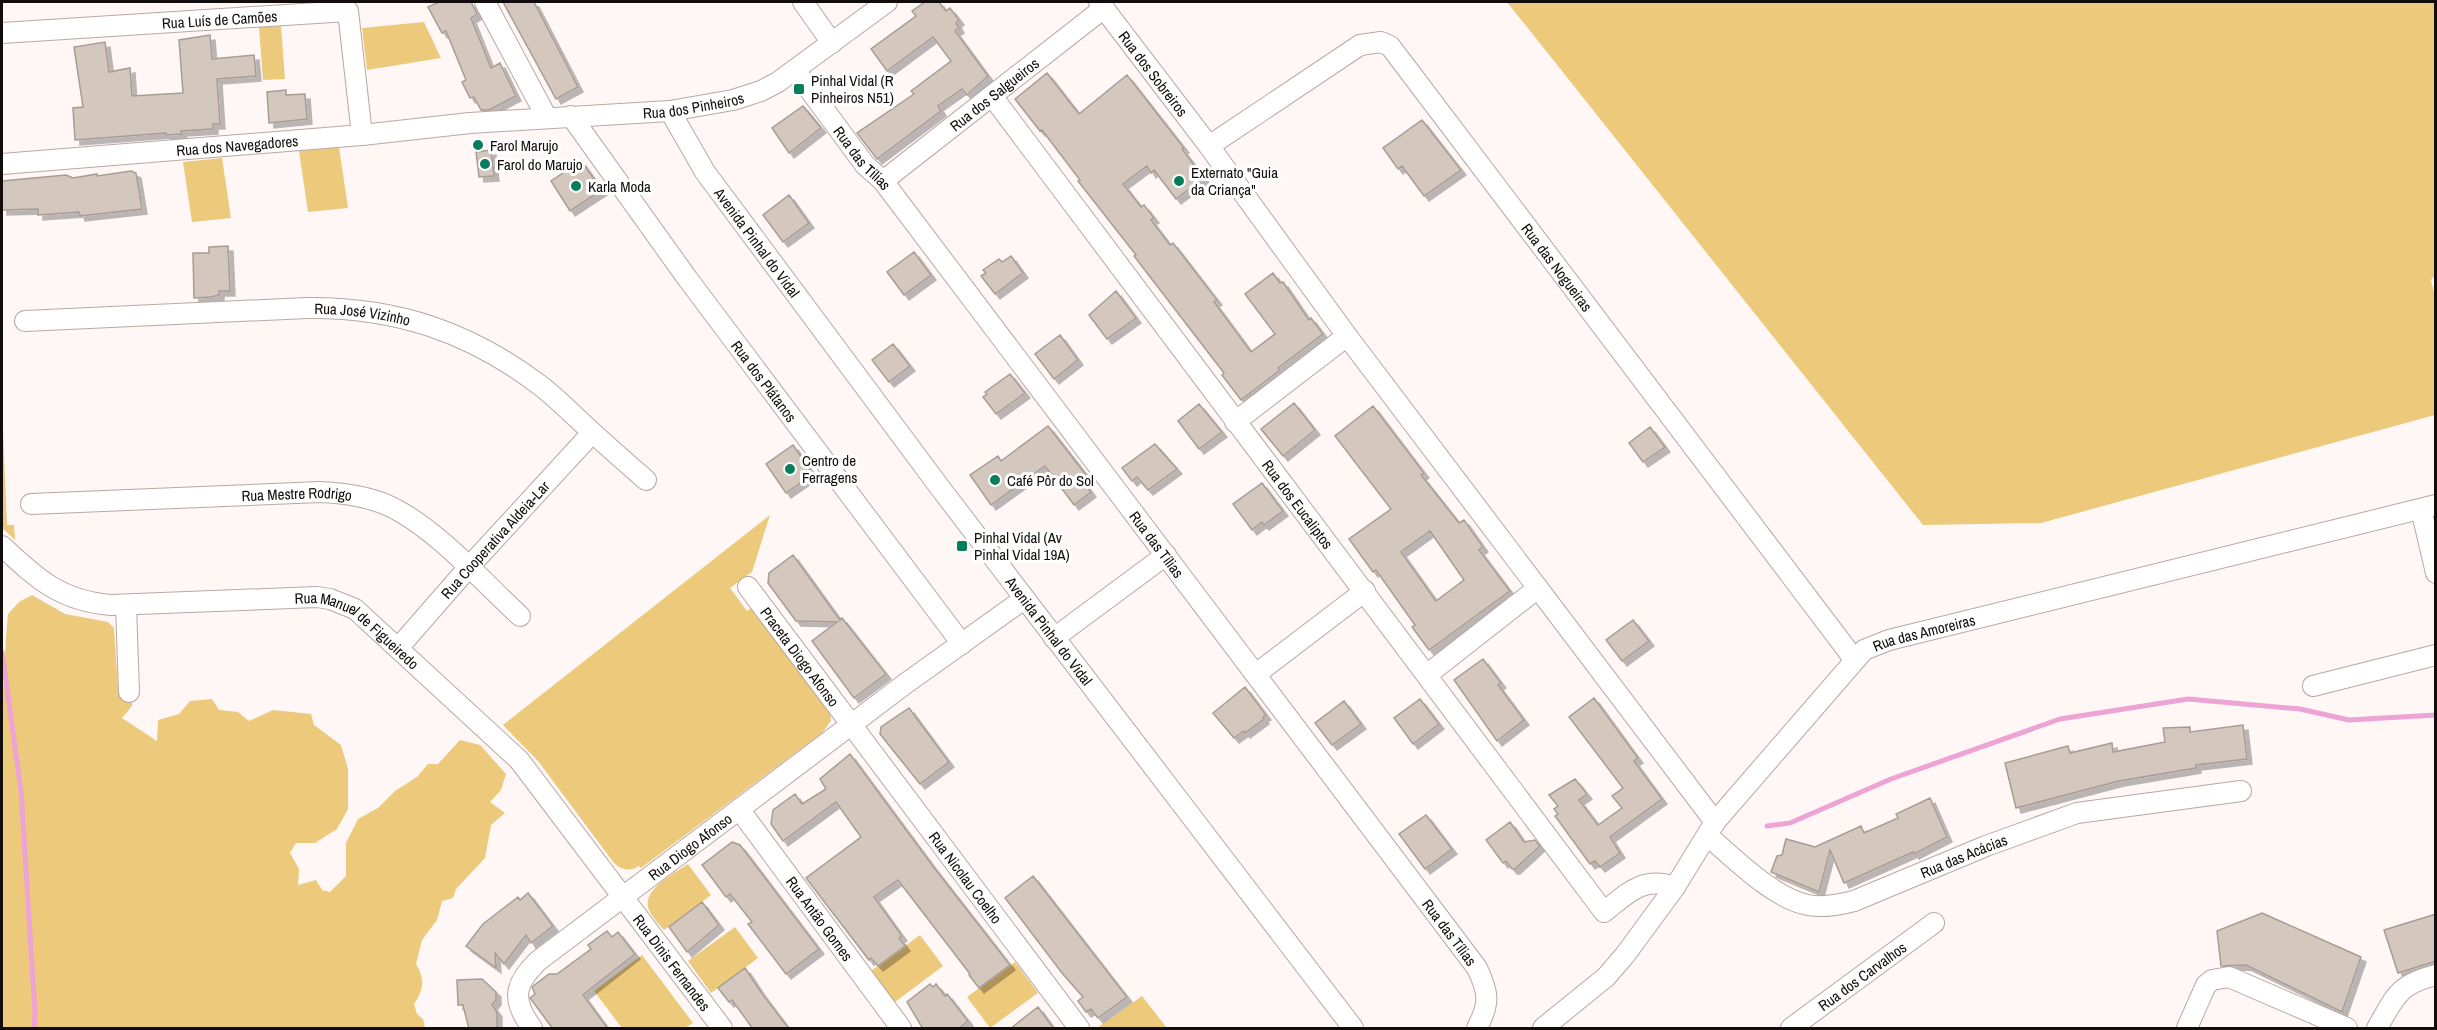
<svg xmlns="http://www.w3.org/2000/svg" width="2437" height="1030" font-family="'Archivo Narrow',sans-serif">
  <defs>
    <filter id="shadow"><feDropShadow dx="5" dy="5" stdDeviation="0" flood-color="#0004"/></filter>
  </defs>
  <rect width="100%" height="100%" fill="#fef7f5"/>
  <path fill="#ecc97b" d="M1507 2H2435L2436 274 2431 280 2436 300 2435 415 2041 523 1923 525Z
    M424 22 441 58 367 70 362 28Z
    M281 26 285 79 263 80 259 27Z
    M339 147 348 208 308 212 299 151Z
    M222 158 231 218 192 222 183 162Z
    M2 407 7 525H14L15 540 2 528Z
    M770 515 752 572 730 588 747 611 754 606 830 711 831 721 822 733 641 868 639 866C630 872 621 870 614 863L538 761 503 725Z
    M32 595 65 614 108 622 114 628 118 689H132V706L122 718 157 741 158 720 179 714 190 701 212 699 219 710 238 712 249 721 273 710 311 714 314 725 341 745 348 769V809L337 829 315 843H296L290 853 299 869 298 885 316 880 322 890 330 892 346 876V843L358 819 378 808 395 791 417 777 428 764H438L460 740 480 745 506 774 501 790 490 802 505 813 491 825 485 858 456 889 453 898 442 901 437 920 422 940 416 964C425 979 424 989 414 1004L417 1014 423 1019 425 1028H2V710L6 637 8 614 19 602Z
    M688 864 711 895 664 930C659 924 650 915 648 907 644 888 675 873 688 864Z
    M735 927 758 958 711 993 688 961Z
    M920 935 943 966 895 1002 871 971Z
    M642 955 693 1023 685 1028H622L594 991Z
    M1015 962 1038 993 990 1028 967 997Z
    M1142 996 1167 1028H1097Z"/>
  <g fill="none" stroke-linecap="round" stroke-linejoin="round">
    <path stroke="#eda3d3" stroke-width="5" d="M2 652 21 791 35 1014 34 1028
      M1767 826 1790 823 1891 779 2060 719 2188 699 2300 709 2349 720 2436 715"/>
  </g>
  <path fill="#d3c7be" stroke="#a89c93" stroke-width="1.5" fill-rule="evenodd" filter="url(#shadow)" d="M439 2H471L477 14 471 18 491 68 500 63 516 96 489 110H481L474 97 470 98 462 82 466 80 446 31 442 33 428 7Z
    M503 2H534L578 87 556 99Z
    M925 2H939L946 11 950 8 959 20 956 23 959 28 955 31 988 76 967 95 962 89 938 106 941 111 877 159 857 133 914 94 911 91 951 61 933 37 887 71 871 49 916 16 912 11Z
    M210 35 212 59 254 55 256 76 217 79 220 124H213V129L181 131 182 134 166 135V133L75 140 73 108 83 107 74 47 105 42 109 72 130 68 132 96 183 93 179 40Z
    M1047 73 1079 114 1127 75 1184 148 1182 149 1204 178 1176 199 1154 170 1151 173 1147 166 1123 184 1141 207 1144 205 1154 218 1151 220 1170 245 1173 243 1217 300 1214 302 1251 352 1275 334 1245 294 1273 273 1280 283 1283 282 1309 320 1311 318 1323 334 1278 368 1280 370 1241 400 1222 375 1224 373 1134 256 1136 255 1078 181 1080 180 1042 130 1040 131 1015 99Z
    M286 90V95L305 94 307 119 269 123 267 92Z
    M803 106 821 128 789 153 772 128Z
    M1422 120 1461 170 1424 196 1402 166 1398 169 1383 148Z
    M491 150 494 176 479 177 476 152Z
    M581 161 602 190 570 211 551 181Z
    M131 171 136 173 142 209 80 216 79 212 38 215V209L2 210V181L66 175 73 178 97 174V176Z
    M789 195 809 223 783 242 763 215Z
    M228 246 230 291H219V295L211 297 194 298 193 253H209V247Z
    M914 252 931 275 904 295 887 272Z
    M1011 256 1023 273 995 294 981 276 986 273 983 270 999 259 1002 262Z
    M1116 291 1136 318 1107 339 1089 315Z
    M1060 335 1078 360 1054 379 1035 354Z
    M893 344 910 366 889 382 872 360Z
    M1010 374 1025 393 996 414 983 397 987 394 985 392Z
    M1294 403 1315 430 1283 456 1261 429Z
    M1199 404 1222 432 1199 449 1178 421Z
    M1373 406 1424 473 1421 475 1459 523 1464 520 1483 547 1479 550 1510 591 1429 650 1412 627 1415 625 1376 570 1373 572 1349 539 1391 509 1335 436ZM1430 531 1464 580 1436 601 1401 552Z
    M1048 426 1090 480 1085 484 1091 492 1074 505 1045 466 991 505 970 475 998 456 1001 461Z
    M1650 427 1665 447 1643 462 1629 443Z
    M1155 444 1177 469 1148 490 1137 477 1132 481 1122 468Z
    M793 445 813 474 786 493 766 464Z
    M1262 483 1283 511 1264 525 1262 522 1252 530 1233 504Z
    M793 555 840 620 842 618 886 674 854 698 812 641 837 622 796 621 768 583 769 573Z
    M1633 620 1649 641 1622 661 1606 640Z
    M1483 659 1501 683 1498 685 1524 720 1497 741 1454 680Z
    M1245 687 1266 715 1263 717 1264 719 1245 733 1244 731 1234 738 1213 713Z
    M1594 698 1638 758 1634 761 1662 799 1610 837 1620 853 1600 867 1595 861 1590 864 1555 816 1558 814 1554 809 1558 806 1549 795 1575 779 1587 794 1579 800 1598 825 1622 808 1612 796 1623 788 1569 717Z
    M1420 699 1439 724 1413 744 1394 718Z
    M1344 701 1361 724 1332 745 1315 723Z
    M909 708 949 762 920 784 880 734 881 727Z
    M2243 725 2247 759 2196 765V768L2119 781 2016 808 2005 763 2068 746 2070 753 2112 743 2113 752 2165 742 2163 728 2190 727V732Z
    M850 754 932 865 1010 965 979 988 969 975 970 974 898 880 874 897 902 936 899 938 905 946 878 966 871 958 869 960 806 878 861 837 836 802 783 841 771 824 773 810 795 794 802 804 826 789 820 779Z
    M1930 798 1947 837 1914 854 1913 852 1844 883 1830 850 1819 892 1771 872 1777 856 1782 855 1786 839 1815 847 1861 826 1864 833 1898 818 1896 814Z
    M1426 815 1452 849 1425 869 1399 834Z
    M1510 822 1524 842 1535 840 1540 846 1515 869H1512L1506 861 1503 863 1486 840Z
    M732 842 740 845 819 949 786 974 748 924 752 922 730 894 726 897 702 865Z
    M1033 876 1127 997 1098 1018 1091 1009 1086 1012 1078 1001 1083 997 1062 973 1005 898Z
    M528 893 553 926 531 943 526 935 504 964 495 953 496 968 466 946 483 924 518 897 520 900Z
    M702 902 719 925 687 952 669 927Z
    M2262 913 2361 957 2342 1012 2246 965 2221 966 2217 931Z
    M2436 914V961L2398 973 2384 930Z
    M607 931 612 937 618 932 635 954 583 995 608 1029H553L530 998 535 994 532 987 549 974H557L591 949 588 945Z
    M745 968 761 992 789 1029H753L732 1000 729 1002 718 988Z
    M482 979 496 992V1000L492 1005 497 1012V1029H469L463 1005H458L457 980Z
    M930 984 933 987 936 984 945 996 947 994 968 1021 958 1029H923L907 1002Z
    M1038 1007 1054 1029H1010L1030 1013Z"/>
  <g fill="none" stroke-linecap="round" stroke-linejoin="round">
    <defs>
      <g id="minor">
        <path d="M485 2 547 118"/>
        <path d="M803 2 832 43"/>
        <path id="s1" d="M1099 2 1209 146 1347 336 1715 822"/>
        <path id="s2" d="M2 33 348 11 362 135"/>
        <path id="s3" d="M795 70 865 165 883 181 1477 968C1489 993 1490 1003 1477 1028"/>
        <path id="s4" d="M992 96 1604 912C1628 893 1642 876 1675 887"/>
        <path id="s5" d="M670 111 705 172 941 489 1353 1028"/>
        <path id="s6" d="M571 116 687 278 962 644"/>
        <path id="s7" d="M1209 146 1360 45 1381 42 1390 46 1854 659"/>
        <path id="s8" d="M2 164 362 135 470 123 670 111 733 100 761 91 778 82 887 2"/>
        <path id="s9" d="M883 181 1104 8"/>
        <path id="s10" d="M25 321 307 308C396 307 470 332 541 386 554 396 566 408 578 419 600 440 623 460 646 480"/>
        <path d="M1235 422 1347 336"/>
        <path id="s11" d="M31 504 320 492C346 493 374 497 397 510 440 533 483 582 520 616"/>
        <path d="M2421 509 2436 573"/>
        <path id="s12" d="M2 546C37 579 61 601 111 605L317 597 330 599 355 609 519 760 722 1028"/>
        <path id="s13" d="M748 587 1079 1028"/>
        <path d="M126 605 129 692"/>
        <path d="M1054 638 1166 555"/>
        <path id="s14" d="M399 647 468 568 592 433"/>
        <path d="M1256 674 1365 591"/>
        <path d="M1428 674 1538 588"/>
        <path d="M2313 686 2436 655"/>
        <path id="s15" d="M739 809 901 1028"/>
        <path id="s16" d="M1708 836C1734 858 1774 899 1808 905 1823 908 1839 905 1854 901L1986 846 2077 813 2241 791"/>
        <path id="s17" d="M532 1028C512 1001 513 985 538 961L905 684 1024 599"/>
        <path id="s18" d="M1543 1028 1606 977 1625 955 1675 887 1715 822 1864 650 1889 640 2436 505"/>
        <path id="s19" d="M1791 1028 1934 923"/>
        <path d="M2187 1028 2206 985 2212 980 2229 977 2347 1028"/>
        <path d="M2377 1028C2396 996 2397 985 2436 975"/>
      </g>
    </defs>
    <use href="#minor" stroke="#b8a8a4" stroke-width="22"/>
    <use href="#minor" stroke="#fff" stroke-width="20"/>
  </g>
  <g fill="#067e5b" stroke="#fff" stroke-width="2">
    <rect x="793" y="83" width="12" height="12" rx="3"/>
    <circle cx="478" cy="145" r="6"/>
    <circle cx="485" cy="164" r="6"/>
    <circle cx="1179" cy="181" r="6"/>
    <circle cx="576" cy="186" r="6"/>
    <circle cx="790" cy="469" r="6"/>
    <circle cx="995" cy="480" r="6"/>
    <rect x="956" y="540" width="12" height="12" rx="3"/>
  </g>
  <g text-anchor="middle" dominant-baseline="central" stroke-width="6" stroke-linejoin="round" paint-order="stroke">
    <g font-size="15" fill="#120d0c" stroke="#fff">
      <text stroke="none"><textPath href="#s2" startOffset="218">Rua Luís de Camões</textPath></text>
      <text stroke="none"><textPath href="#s1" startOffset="90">Rua dos Sobreiros</textPath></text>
      <text stroke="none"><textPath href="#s9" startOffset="141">Rua dos Salgueiros</textPath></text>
      <text stroke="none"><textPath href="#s8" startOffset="694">Rua dos Pinheiros</textPath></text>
      <text stroke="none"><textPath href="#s8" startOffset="236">Rua dos Navegadores</textPath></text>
      <text stroke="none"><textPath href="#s3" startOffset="111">Rua das Tílias</textPath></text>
      <text stroke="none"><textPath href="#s5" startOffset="158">Avenida Pinhal do Vidal</textPath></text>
      <text stroke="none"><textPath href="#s7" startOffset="490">Rua das Nogueiras</textPath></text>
      <text stroke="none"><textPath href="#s10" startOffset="338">Rua José Vizinho</textPath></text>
      <text stroke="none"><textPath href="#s6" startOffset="328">Rua dos Plátanos</textPath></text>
      <text stroke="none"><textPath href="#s11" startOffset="266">Rua Mestre Rodrigo</textPath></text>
      <text stroke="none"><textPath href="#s4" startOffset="510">Rua dos Eucaliptos</textPath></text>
      <text stroke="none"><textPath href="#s14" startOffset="144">Rua Cooperativa Aldeia-Lar</textPath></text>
      <text stroke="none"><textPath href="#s3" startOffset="597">Rua das Tílias</textPath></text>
      <text stroke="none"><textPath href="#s5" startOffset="644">Avenida Pinhal do Vidal</textPath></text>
      <text stroke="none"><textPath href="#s18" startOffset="561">Rua das Amoreiras</textPath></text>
      <text stroke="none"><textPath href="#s12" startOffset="384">Rua Manuel de Figueiredo</textPath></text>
      <text stroke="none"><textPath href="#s13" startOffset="87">Praceta Diogo Afonso</textPath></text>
      <text stroke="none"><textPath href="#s17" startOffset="267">Rua Diogo Afonso</textPath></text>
      <text stroke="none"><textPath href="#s16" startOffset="288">Rua das Acácias</textPath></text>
      <text stroke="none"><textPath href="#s13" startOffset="363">Rua Nicolau Coelho</textPath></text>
      <text stroke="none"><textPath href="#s15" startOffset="136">Rua Antão Gomes</textPath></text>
      <text stroke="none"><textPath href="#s3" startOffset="1083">Rua das Tílias</textPath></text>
      <text stroke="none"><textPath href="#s12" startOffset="850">Rua Dinis Fernandes</textPath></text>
      <text stroke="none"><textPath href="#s19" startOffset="88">Rua dos Carvalhos</textPath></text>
    </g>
    <g font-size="15" fill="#120d0c" stroke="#fff" text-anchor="start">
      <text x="811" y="80">Pinhal Vidal (R<tspan x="811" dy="17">Pinheiros N51)</tspan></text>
      <text x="490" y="145">Farol Marujo</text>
      <text x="497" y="164">Farol do Marujo</text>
      <text x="1191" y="172">Externato "Guia<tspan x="1191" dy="17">da Criança"</tspan></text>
      <text x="588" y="186">Karla Moda</text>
      <text x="802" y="460">Centro de<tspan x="802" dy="17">Ferragens</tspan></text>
      <text x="1007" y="480">Café Pôr do Sol</text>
      <text x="974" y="537">Pinhal Vidal (Av<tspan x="974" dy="17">Pinhal Vidal 19A)</tspan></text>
    </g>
  </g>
  <rect width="2437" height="1030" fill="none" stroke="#120d0c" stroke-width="6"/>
</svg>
